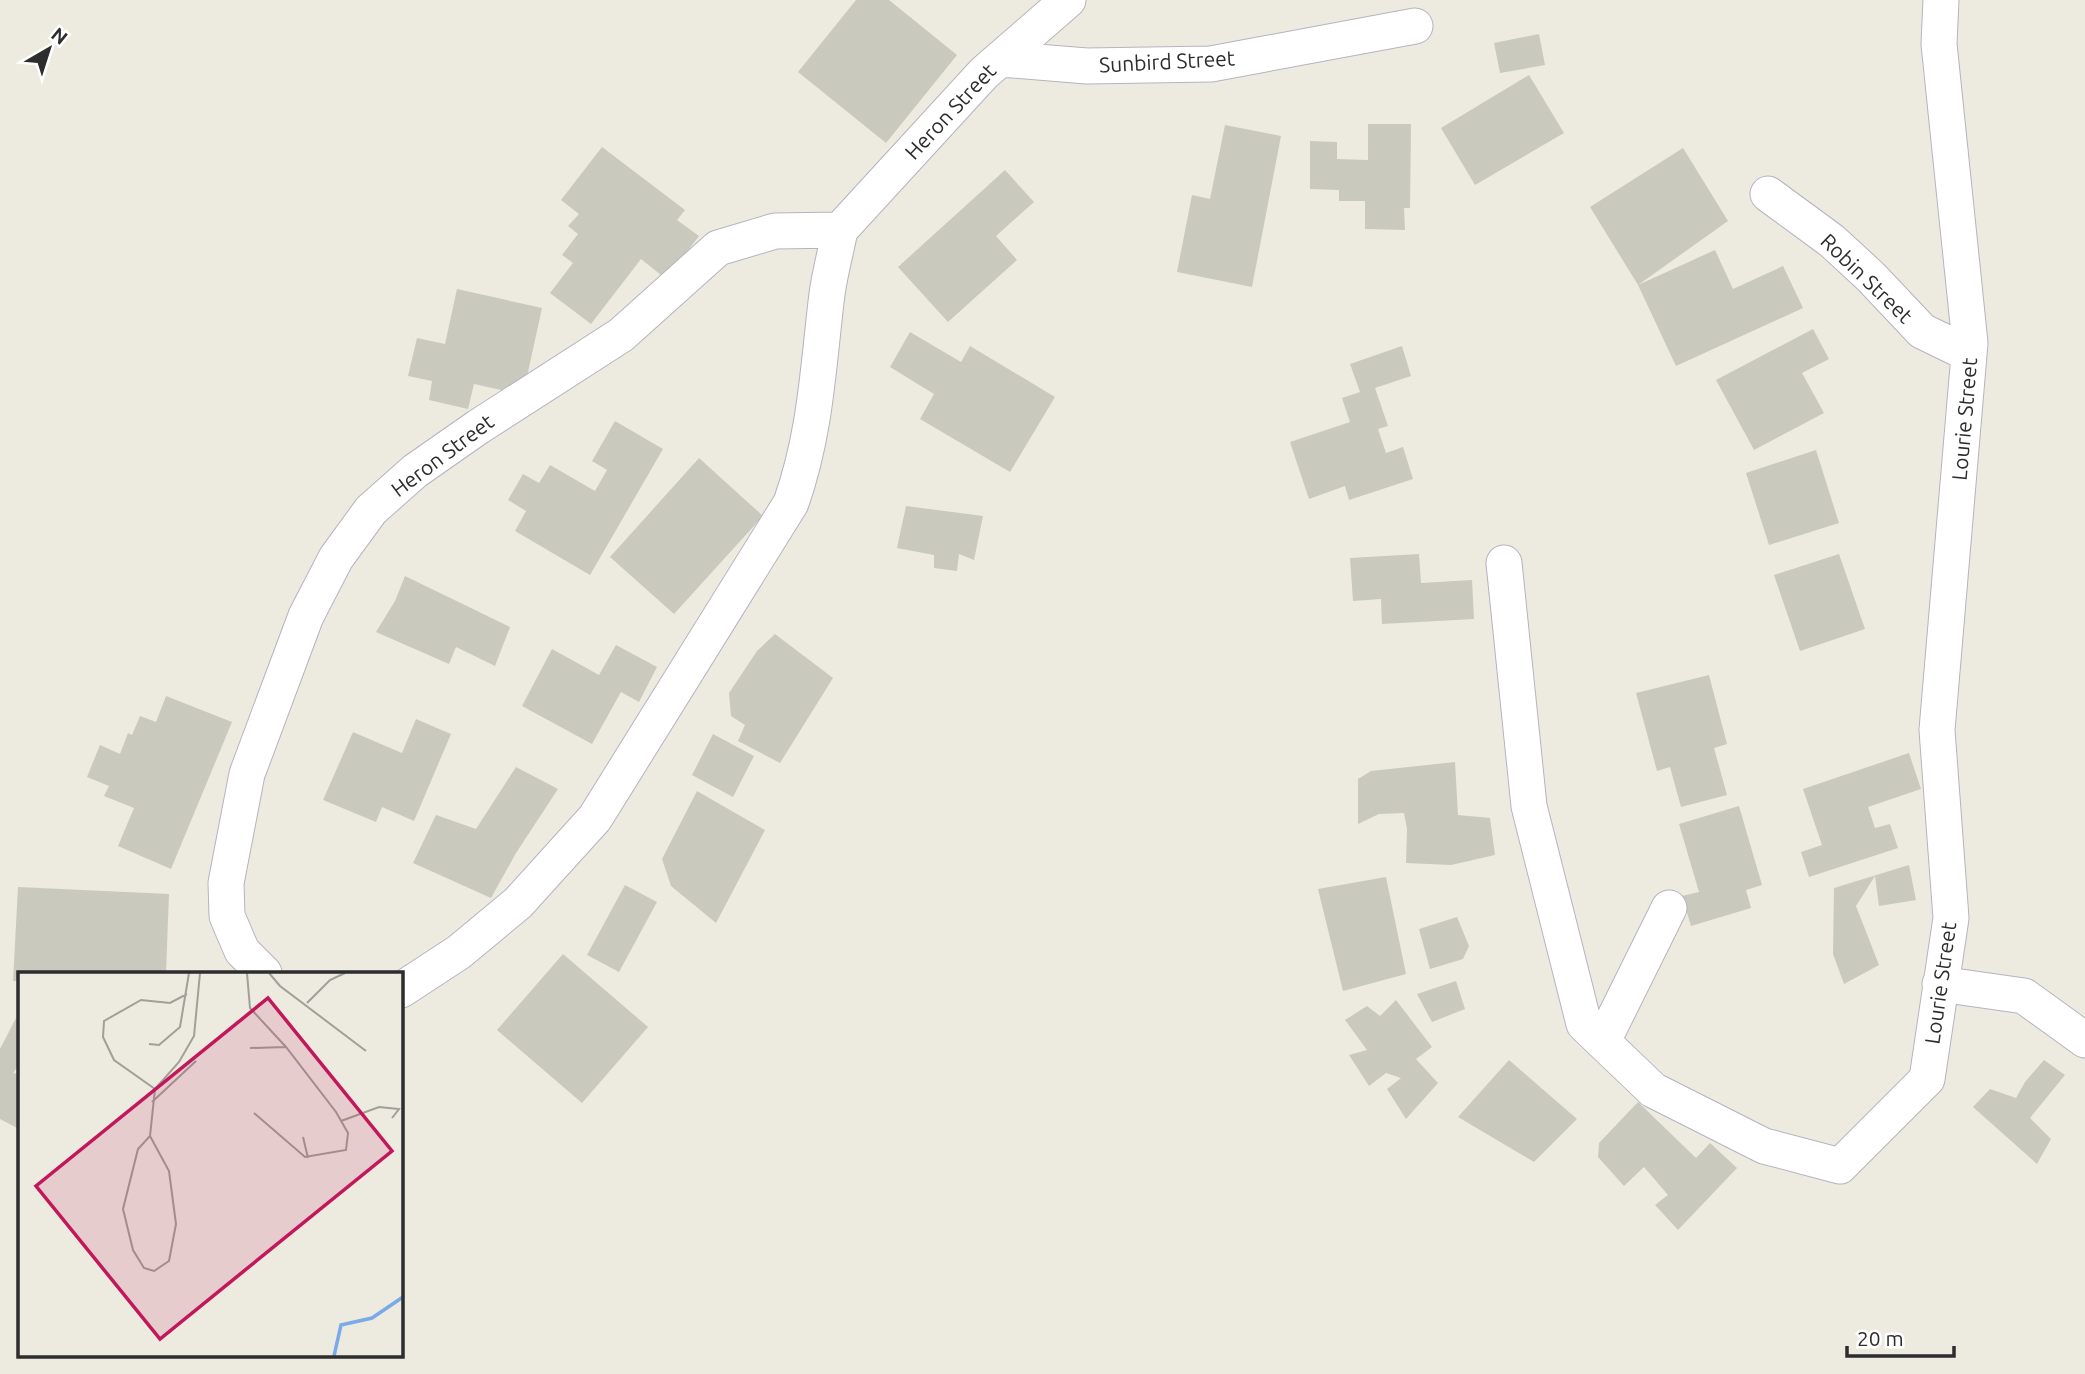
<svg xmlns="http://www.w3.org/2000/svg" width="2085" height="1374" font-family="Ubuntu,sans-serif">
  <rect width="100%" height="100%" fill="#edebe0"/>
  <path fill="#c9c9be" d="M856 0H889L957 55 886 143 798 72Z
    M1539 34 1545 65 1500 73 1494 43Z
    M1529 75 1564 133 1475 185 1441 128Z
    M1368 124H1411L1410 208H1404L1405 230 1365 229V201H1339V190L1310 189V141L1337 142V159L1368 160Z
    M1225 125 1281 136 1252 287 1177 272 1192 195 1210 199Z
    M602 147 685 210 677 220 699 236 666 279 641 259 591 324 550 293 573 263 562 255 578 234 568 226 579 214 561 200Z
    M1683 148 1728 221 1638 285 1715 250 1733 289 1783 266 1803 308 1676 366 1638 285 1590 207Z
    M1005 170 1034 202 996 236 1017 260 948 322 898 267Z
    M457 289 542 308 523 395 474 384 468 409 429 400 432 381 408 376 417 338 445 344Z
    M1813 329 1829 359 1802 373 1824 413 1754 450 1716 380Z
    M910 332 961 362 970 346 1055 397 1010 472 920 419 934 394 890 367Z
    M1402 346 1411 376 1375 388 1388 426 1378 429 1386 453 1403 447 1413 479 1349 500 1345 486 1309 499 1290 442 1350 422 1342 398 1360 392 1350 364Z
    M615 421 663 449 590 575 515 531 526 511 508 500 523 474 539 483 550 465 595 491 607 470 592 461Z
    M1816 450 1839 523 1769 545 1746 473Z
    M699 458 763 516 674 614 610 557Z
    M906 506 983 516 974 560 959 554 957 571 934 568V555L897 548Z
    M1419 554 1421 583 1472 580 1474 619 1382 624 1381 599 1353 601 1350 558Z
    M1839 554 1865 629 1800 651 1774 575Z
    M405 576 510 627 495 666 456 647 449 664 376 632 395 601Z
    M775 634 833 678 780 763 738 741 745 725 731 716 729 693 757 651Z
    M616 645 657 667 639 702 621 692 592 744 522 706 552 649 599 675Z
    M1709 675 1727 744 1714 748 1727 795 1681 807 1670 767 1657 771 1636 693Z
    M166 696 232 722 171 869 118 846 134 808 104 796 109 786 87 777 100 745 120 754 128 733 132 735 140 716 156 722Z
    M416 719 451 734 414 821 382 807 376 822 323 800 353 732 402 753Z
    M713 734 754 756 733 797 692 775Z
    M1909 753 1921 789 1868 807 1875 828 1890 824 1898 848 1809 877 1801 852 1822 845 1803 789Z
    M1455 762 1458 815 1490 818 1495 855 1451 865 1406 863 1407 829 1404 813 1379 814 1358 824V779L1371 771Z
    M516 767 558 789 516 853 491 898 413 863 436 815 476 829Z
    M697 791 765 830 716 923 671 886 662 859Z
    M1739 806 1762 885 1746 890 1751 908 1691 926 1682 896 1699 892 1679 824Z
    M1909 865 1916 900 1879 906 1875 876 1856 906 1879 965 1844 984 1833 954 1834 888Z
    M1386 877 1406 974 1343 991 1318 889Z
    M625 885 657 902 619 972 587 955Z
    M18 887 169 894 166 973H19V981H13Z
    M1457 917 1469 946 1463 959 1430 969 1419 929Z
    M563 954 648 1027 582 1103 497 1030Z
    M1456 981 1465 1009 1432 1022 1417 994Z
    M1396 1000 1432 1047 1416 1059 1438 1083 1406 1119 1387 1089 1401 1078 1386 1073 1369 1086 1349 1055 1367 1050 1345 1020 1367 1006 1380 1016Z
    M16 1018 19 1020V1065L13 1073 19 1074V1129L0 1119V1049Z
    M1509 1060 1577 1119 1534 1162 1458 1117Z
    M2044 1060 2065 1075 2030 1118 2051 1139 2037 1164 1973 1107 1990 1089 2016 1098 2025 1082Z
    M1638 1102 1696 1158 1710 1143 1737 1168 1678 1230 1655 1205 1668 1195 1644 1167 1624 1186 1598 1157 1599 1143Z"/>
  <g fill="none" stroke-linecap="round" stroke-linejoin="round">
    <defs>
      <path id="minor" d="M1000 59 1087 66 1211 64 1415 26
        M1768 194 1832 241 1871 277 1922 331 1959 349 1970 343
        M840 230 984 73 1068 0
        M1504 563 1529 806 1584 1024 1653 1090 1764 1146 1840 1166 1927 1079 1951 918 1937 730 1970 343 1939 44 1941 0
        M264 973 242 951 227 916 226 883 247 774 306 616 336 558 371 510 415 471 478 427 621 335 718 248 775 231 840 230C836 251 830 272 827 294 818 367 816 432 791 503L595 818 518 903 459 952 401 990
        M1940 984 2024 996 2085 1040
        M1603 1041 1669 908"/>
    </defs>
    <use href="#minor" stroke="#b5b3bf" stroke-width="37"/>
    <use href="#minor" stroke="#fff" stroke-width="35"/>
  </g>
  <g text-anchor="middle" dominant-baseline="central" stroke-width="6" stroke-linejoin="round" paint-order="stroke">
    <g font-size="21" fill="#2d2d2d" stroke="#fff">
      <text transform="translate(1167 61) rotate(-3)">Sunbird Street</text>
      <text transform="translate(950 111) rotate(-47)">Heron Street</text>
      <text transform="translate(1867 278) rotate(44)">Robin Street</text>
      <text transform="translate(1964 419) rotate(-85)">Lourie Street</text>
      <text transform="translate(442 455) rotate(-37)">Heron Street</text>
      <text transform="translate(1940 983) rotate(-82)">Lourie Street</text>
    </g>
  </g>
  <g transform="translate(18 972)">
    <rect width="385" height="385" fill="#edebe0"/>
    <path fill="none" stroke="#7aaae8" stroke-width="3.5" d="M316 384 323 353 354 346 385 325"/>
    <path fill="none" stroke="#a09f98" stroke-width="2" d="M229 1 232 36 268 75 318 140 330 161 328 178 287 185 236 141M251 1 262 14 348 79M289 31 312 8 327 1M131 72 141 73 162 55 171 1M232 76 268 75M137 117 96 88 85 65 86 49 123 28 152 31 169 22M134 130 178 89M323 149 361 135 381 137 374 146M132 164 151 199 158 252 151 289 136 299 126 296 115 278 105 237 120 177ZM132 164 137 117 161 90 176 64 182 1M285 165 290 186"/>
    <path fill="#c2185b" fill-opacity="0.15" stroke="#c2185b" stroke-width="3.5" d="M250 26 374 179 142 367 18 214Z"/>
    <rect width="385" height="385" fill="none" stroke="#2d2d2d" stroke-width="3.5"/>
  </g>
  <g transform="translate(49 49) rotate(39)" stroke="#ffffff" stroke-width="5" paint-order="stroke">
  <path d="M0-5L12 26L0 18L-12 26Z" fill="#2d2d2d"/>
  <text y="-10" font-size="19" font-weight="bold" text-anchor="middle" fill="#2d2d2d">N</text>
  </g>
  <path d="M1847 1346v10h107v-10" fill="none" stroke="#2d2d2d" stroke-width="3.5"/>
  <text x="1857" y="1346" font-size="21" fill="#2d2d2d" stroke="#ffffff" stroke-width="5" paint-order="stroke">20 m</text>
</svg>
